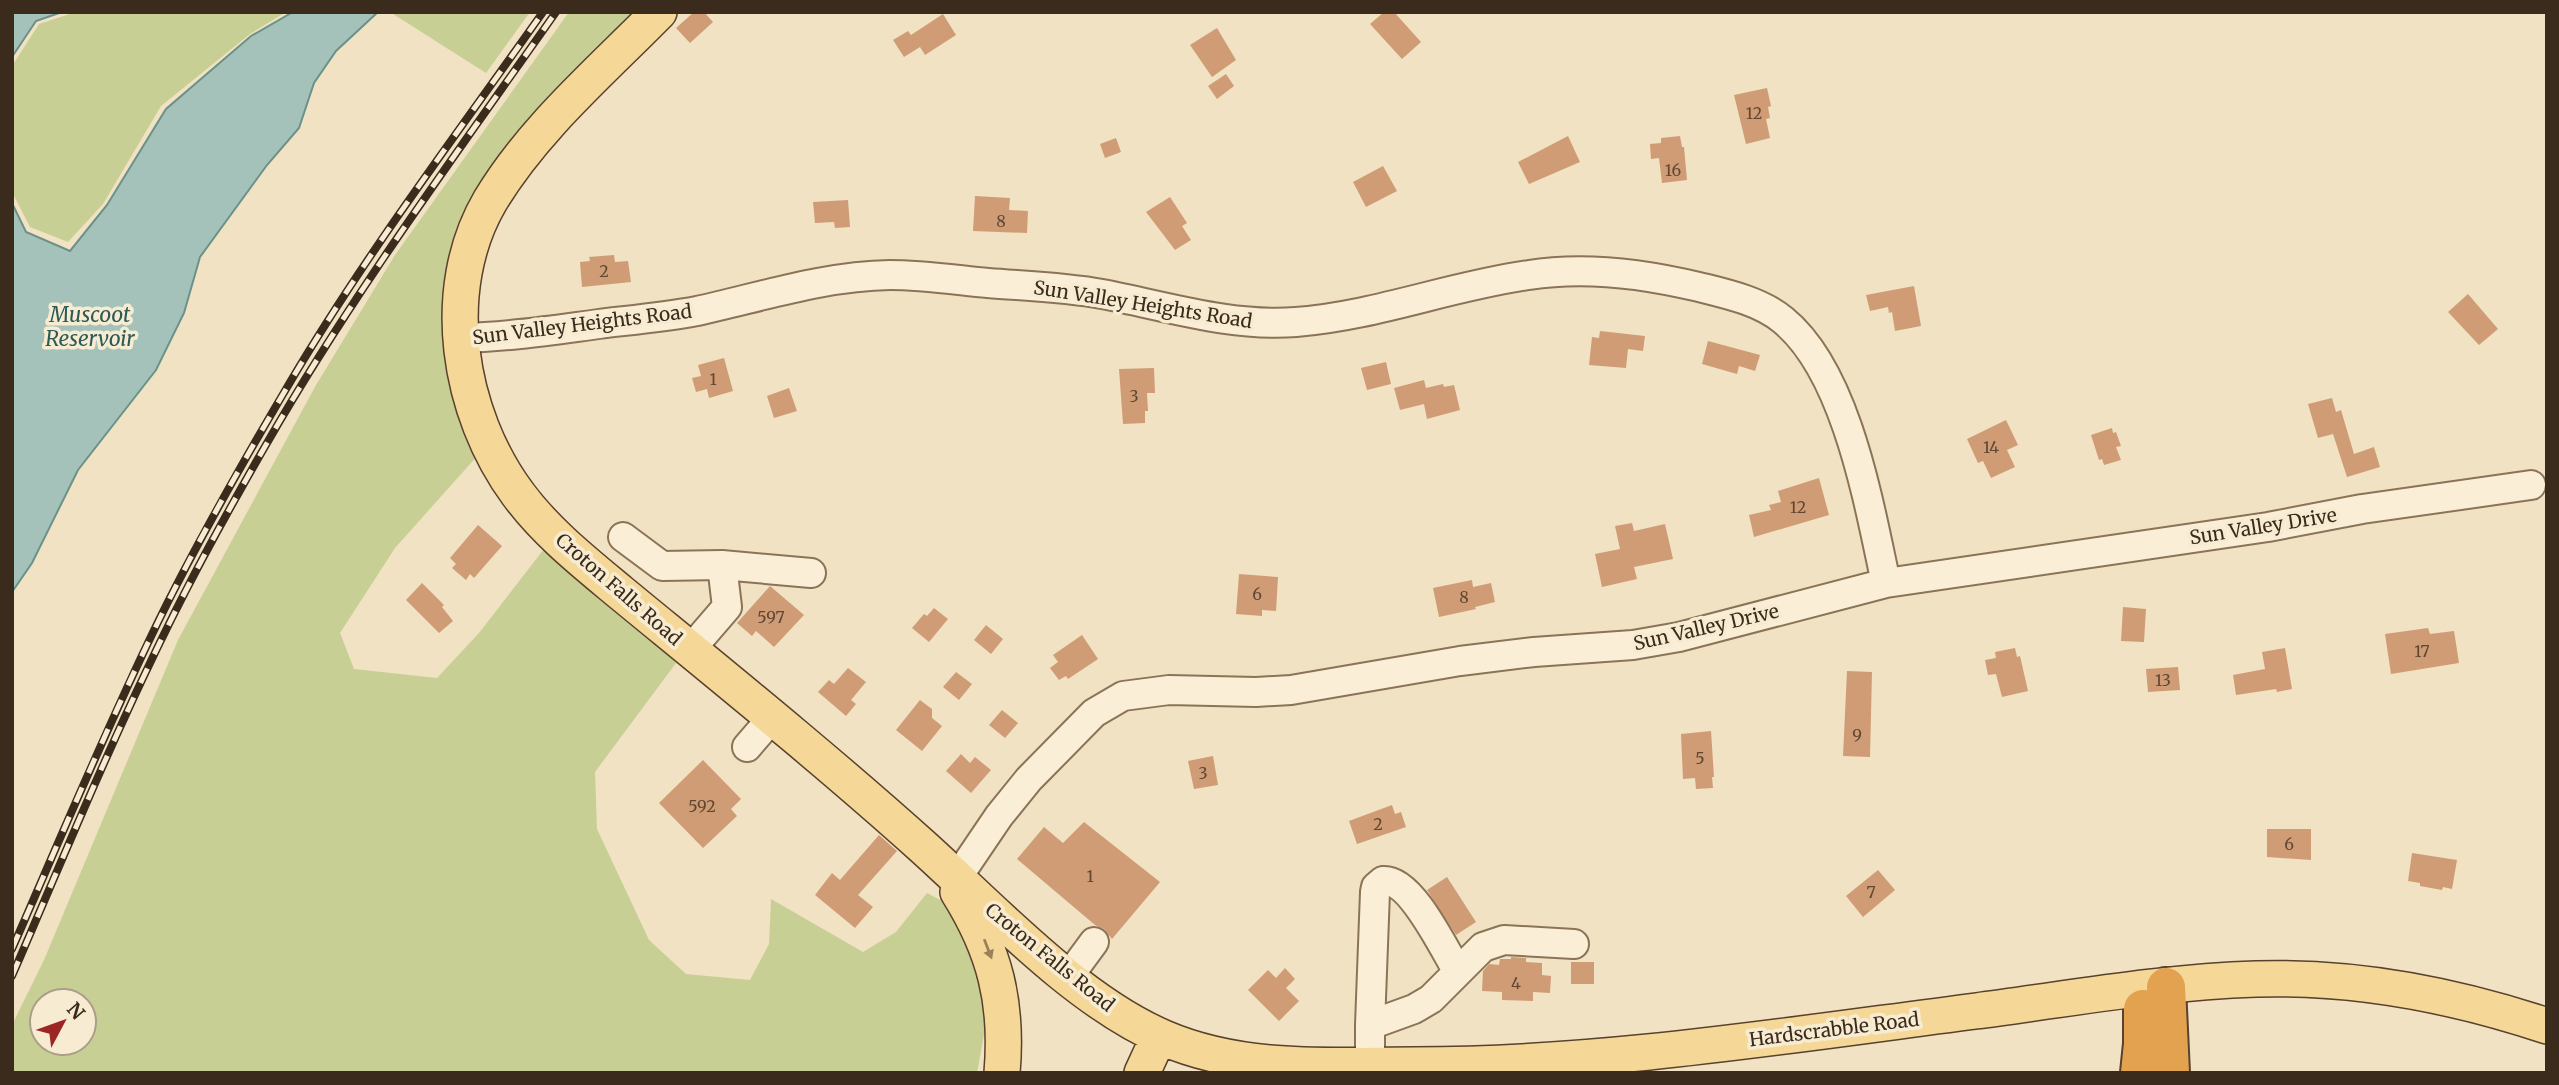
<svg xmlns="http://www.w3.org/2000/svg" width="2559" height="1085" font-family="Merriweather,serif">
  <rect width="100%" height="100%" fill="#f0e2c2"/>
  <path fill="#c8cf95" fill-rule="evenodd" d="M76 12H286L250 34 161 106 103 204 68 242 30 227 12 192V66L39 24Z
    M390 12H530L486 73Z
    M569 12H636L451 259 479 454 395 548 340 633 354 669 437 678 479 633 547 545 676 663 595 772 597 829 649 940 686 974 750 980 769 944 771 899 863 952 896 932 927 893 944 902 978 954 985 1029 977 1073H12V1025L44 960 178 640 316 385 395 255ZM42 1001H84V1043H42Z"/>
  <path fill="#a5c2ba" stroke="#6b9188" stroke-width="2" d="M12 12H62L36 21 12 57Z
    M293 12H378L336 51 314 83 299 128 267 165 200 257 184 313 156 370 78 470 32 563 12 592V203L26 232 70 251 107 205 166 109 251 36Z"/>
  <path fill="#d09c76" d="M694 12H704L713 22 690 43 676 28Z
    M1384 12H1394L1421 42 1402 59 1370 24Z
    M943 14 956 35 925 55 920 47 904 57 893 40 908 31 911 35Z
    M1217 28 1236 60 1212 77 1190 45Z
    M1226 74 1234 86 1217 99 1208 86Z
    M1767 88 1771 106 1768 107 1770 118 1766 119 1770 138 1746 144 1734 95Z
    M1568 136 1580 162 1529 184 1518 162Z
    M1680 136 1682 147H1684L1687 180 1662 183 1659 158 1651 159 1650 144 1661 143V138Z
    M1116 138 1121 152 1105 158 1100 144Z
    M1383 166 1397 191 1366 207 1353 182Z
    M975 196 1010 198 1009 210 1028 211 1027 233 973 231Z
    M1170 197 1187 223 1182 226 1191 240 1175 250 1146 212Z
    M848 200 850 227 835 228 834 222 815 223 813 202Z
    M614 255 615 262 628 261 631 282 582 287 580 262 590 261 589 257Z
    M1914 286 1921 326 1895 331 1892 312 1889 313 1888 307 1870 311 1866 295Z
    M2468 294 2498 329 2479 345 2448 312Z
    M1600 331 1645 336 1643 351 1628 349 1626 368 1589 365 1592 337 1599 338Z
    M1708 341 1760 355 1755 371 1739 366 1737 374 1702 364Z
    M724 358 733 391 709 398 707 389 696 392 692 378 701 376 698 365Z
    M1386 362 1391 384 1367 390 1361 368Z
    M1154 368 1155 393H1147L1148 411H1145V423L1123 424 1119 369Z
    M1424 380 1426 388 1443 384 1444 387 1454 385 1460 410 1427 419 1424 404 1400 410 1394 388Z
    M789 388 797 411 774 418 767 396Z
    M2332 398 2336 412 2341 410 2354 454 2374 447 2380 467 2347 477 2333 434 2318 438 2308 404Z
    M2006 420 2018 445 2007 450 2015 467 1991 478 1983 461 1978 463 1967 439Z
    M2112 428 2113 433 2116 432 2121 446 2116 447 2121 460 2104 465 2102 459 2099 460 2091 435Z
    M1819 478 1829 515 1754 537 1749 515 1771 510 1769 505 1781 502 1778 491Z
    M1632 523 1634 531 1665 524 1673 559 1634 567 1637 579 1602 587 1595 554 1620 549 1615 526Z
    M478 525 502 546 474 578 470 574 466 580 452 568 456 564 450 558Z
    M1239 574 1278 577 1276 611 1262 610V616L1236 614Z
    M1472 580 1473 587 1491 583 1495 602 1475 607 1476 609 1439 617 1433 588Z
    M422 583 444 605 442 607 453 621 439 633 406 600Z
    M770 586 804 615 774 647 756 631 752 636 737 623Z
    M2123 607 2146 609 2144 642 2121 641Z
    M934 608 948 619 929 642 912 628 924 614 927 616Z
    M986 625 1003 639 991 654 974 640Z
    M2428 628 2430 634 2454 631 2459 663 2391 674 2385 634Z
    M1082 635 1098 659 1068 679 1066 676 1059 680 1050 668 1058 662 1053 655Z
    M2015 648 2017 657 2020 656 2028 691 2002 697 1996 674 1988 675 1985 660 1996 658 1995 652Z
    M2285 648 2292 689 2277 692 2276 689 2236 695 2233 675 2265 669 2262 652Z
    M2178 667 2180 690 2148 692 2146 669Z
    M848 668 866 682 851 700 856 704 846 716 818 692 829 680 834 684Z
    M1847 671 1872 672 1870 757 1843 756Z
    M956 672 972 684 959 700 943 687Z
    M920 700 932 709V718L942 726 922 751 896 730Z
    M1002 710 1018 723 1005 738 989 725Z
    M1711 731 1714 777H1712L1713 788 1696 789 1695 778 1683 779 1681 734Z
    M961 754 970 763 975 757 991 770 971 793 946 771Z
    M1213 756 1218 785 1194 789 1188 761Z
    M703 760 741 799 731 809 737 816 703 848 659 803Z
    M1392 805 1395 814 1401 812 1406 827 1357 844 1349 821Z
    M1084 822 1160 882 1112 939 1104 929 1095 925 1017 859 1044 827 1063 843Z
    M2267 829H2311V860L2267 857Z
    M879 835 897 851 858 895 873 907 855 928 815 895 832 873 840 880Z
    M2412 853 2457 860 2452 889 2443 887 2442 890 2420 886V883L2408 881Z
    M1878 870 1895 890 1863 917 1846 896Z
    M1447 877 1476 922 1456 935 1427 890Z
    M1511 957 1526 958V962L1542 963V975L1551 976 1550 993 1533 992V1001L1502 1000V992L1482 991 1483 971 1489 964 1499 965 1500 959H1511Z
    M1571 962H1594V984H1571Z
    M1285 968 1295 979 1286 988 1299 1001 1279 1021 1248 990 1268 970 1276 978Z"/>
  <g fill="none" stroke-linecap="round" stroke-linejoin="round">
    <defs>
      <path id="minor" d="M461 338C508 337 553 330 599 324 632 320 665 317 697 311 761 297 824 276 890 275 922 275 956 280 988 283 1026 286 1064 287 1102 294 1166 306 1230 327 1296 322 1375 316 1450 286 1529 275 1584 266 1645 274 1699 287 1727 294 1760 301 1783 320 1847 372 1869 505 1886 583
        M623 537 662 566 722 565 727 607 690 650
        M722 565 811 573
        M747 747 772 718
        M957 878 999 816 1029 779 1094 713 1123 696 1169 690 1256 692 1291 690 1460 661 1534 652 1633 645 1679 637 1886 583 2268 527 2362 509 2531 485
        M1069 976 1094 942
        M1370 1025 1375 892 1376 887 1383 881C1411 878 1444 949 1458 972
        M1370 1065V1025L1414 1009 1431 999 1483 947 1504 940 1574 944"/>
      <path id="major" d="M659 12C601 71 533 129 490 201 438 290 458 413 518 494 546 532 584 562 620 592 721 675 824 758 922 846 992 909 1077 1001 1164 1038 1243 1072 1331 1065 1414 1065 1603 1065 1789 1035 1976 1011 2068 999 2162 982 2256 979 2354 976 2454 995 2547 1026
        M958 892C995 951 1008 1003 1002 1073
        M1142 1073 1159 1036"/>
      <path id="highway" d="M2166 987 2170 1073
        M2140 1073 2143 1044V1009"/>
    </defs>
    <use href="#minor" stroke="#8b7358" stroke-width="32"/>
    <use href="#major" stroke="#58412d" stroke-width="38"/>
    <use href="#highway" stroke="#58412d" stroke-width="42"/>
    <use href="#minor" stroke="#faefd6" stroke-width="28"/>
    <use href="#major" stroke="#f5d898" stroke-width="35"/>
    <use href="#highway" stroke="#e3a24f" stroke-width="38"/>
    <defs>
      <path id="rail" d="M12 949C60 839 106 729 158 622 198 540 243 462 289 384 365 255 457 134 543 12
        M12 976C63 858 112 739 169 624 199 563 233 502 267 443 353 293 457 153 556 12"/>
    </defs>
    <use href="#rail" stroke="#3a2b1d" stroke-width="8"/>
    <use href="#rail" stroke="#f7ecd2" stroke-width="5" stroke-dasharray="16" stroke-linecap="butt"/>
  </g>
  <defs><path id="oneway-solid" d="M-6-.8H1V-3.2L6.5 0L1 3.2V.8H-6Z" transform="scale(1.75)"/></defs>
  <use fill="#98825a" href="#oneway-solid" transform="translate(988 949) rotate(69)"/>
  <g text-anchor="middle" dominant-baseline="central" stroke-width="7" stroke-linejoin="round" paint-order="stroke">
    <g font-size="16" fill="#604733">
      <text x="1754" y="113">12</text>
      <text x="1673" y="170">16</text>
      <text x="1001" y="221">8</text>
      <text x="604" y="271">2</text>
      <text x="713" y="379">1</text>
      <text x="1134" y="396">3</text>
      <text x="1991" y="447">14</text>
      <text x="1798" y="507">12</text>
      <text x="1257" y="594">6</text>
      <text x="1464" y="597">8</text>
      <text x="771" y="617">597</text>
      <text x="2422" y="651">17</text>
      <text x="2163" y="680">13</text>
      <text x="1857" y="735">9</text>
      <text x="1700" y="758">5</text>
      <text x="1203" y="773">3</text>
      <text x="702" y="806">592</text>
      <text x="1378" y="824">2</text>
      <text x="2289" y="844">6</text>
      <text x="1090" y="876">1</text>
      <text x="1871" y="892">7</text>
      <text x="1516" y="983">4</text>
    </g>
    <g font-size="19" fill="#3a2b1d" stroke="#f7ecd2">
      <text transform="translate(1143 304) rotate(9)">Sun Valley Heights Road</text>
      <text transform="translate(582 324) rotate(-7)">Sun Valley Heights Road</text>
      <text transform="translate(2263 526) rotate(-9)">Sun Valley Drive</text>
      <text transform="translate(619 589) rotate(41)">Croton Falls Road</text>
      <text transform="translate(1706 627) rotate(-13)">Sun Valley Drive</text>
      <text transform="translate(1050 957) rotate(39)">Croton Falls Road</text>
      <text transform="translate(1834 1029) rotate(-7)">Hardscrabble Road</text>
    </g>
    <g font-size="21" font-style="italic" fill="#2c5a57" stroke="#f7ecd2">
      <text x="90" y="314">Muscoot<tspan x="90" dy="24">Reservoir</tspan></text>
    </g>
  </g>
  <rect width="2559" height="1085" fill="none" stroke="#3a2b1d" stroke-width="28"/>
  <g transform="translate(63 1022) rotate(49)"><circle r="33" fill="#f7ecd2" stroke="#ab9f8a" stroke-width="2"/>
  <path d="M0-5L12 26L0 18L-12 26Z" fill="#9c2626"/>
  <text y="-10" font-size="19" font-weight="bold" text-anchor="middle" fill="#3a2b1d">N</text>
  </g>
</svg>
